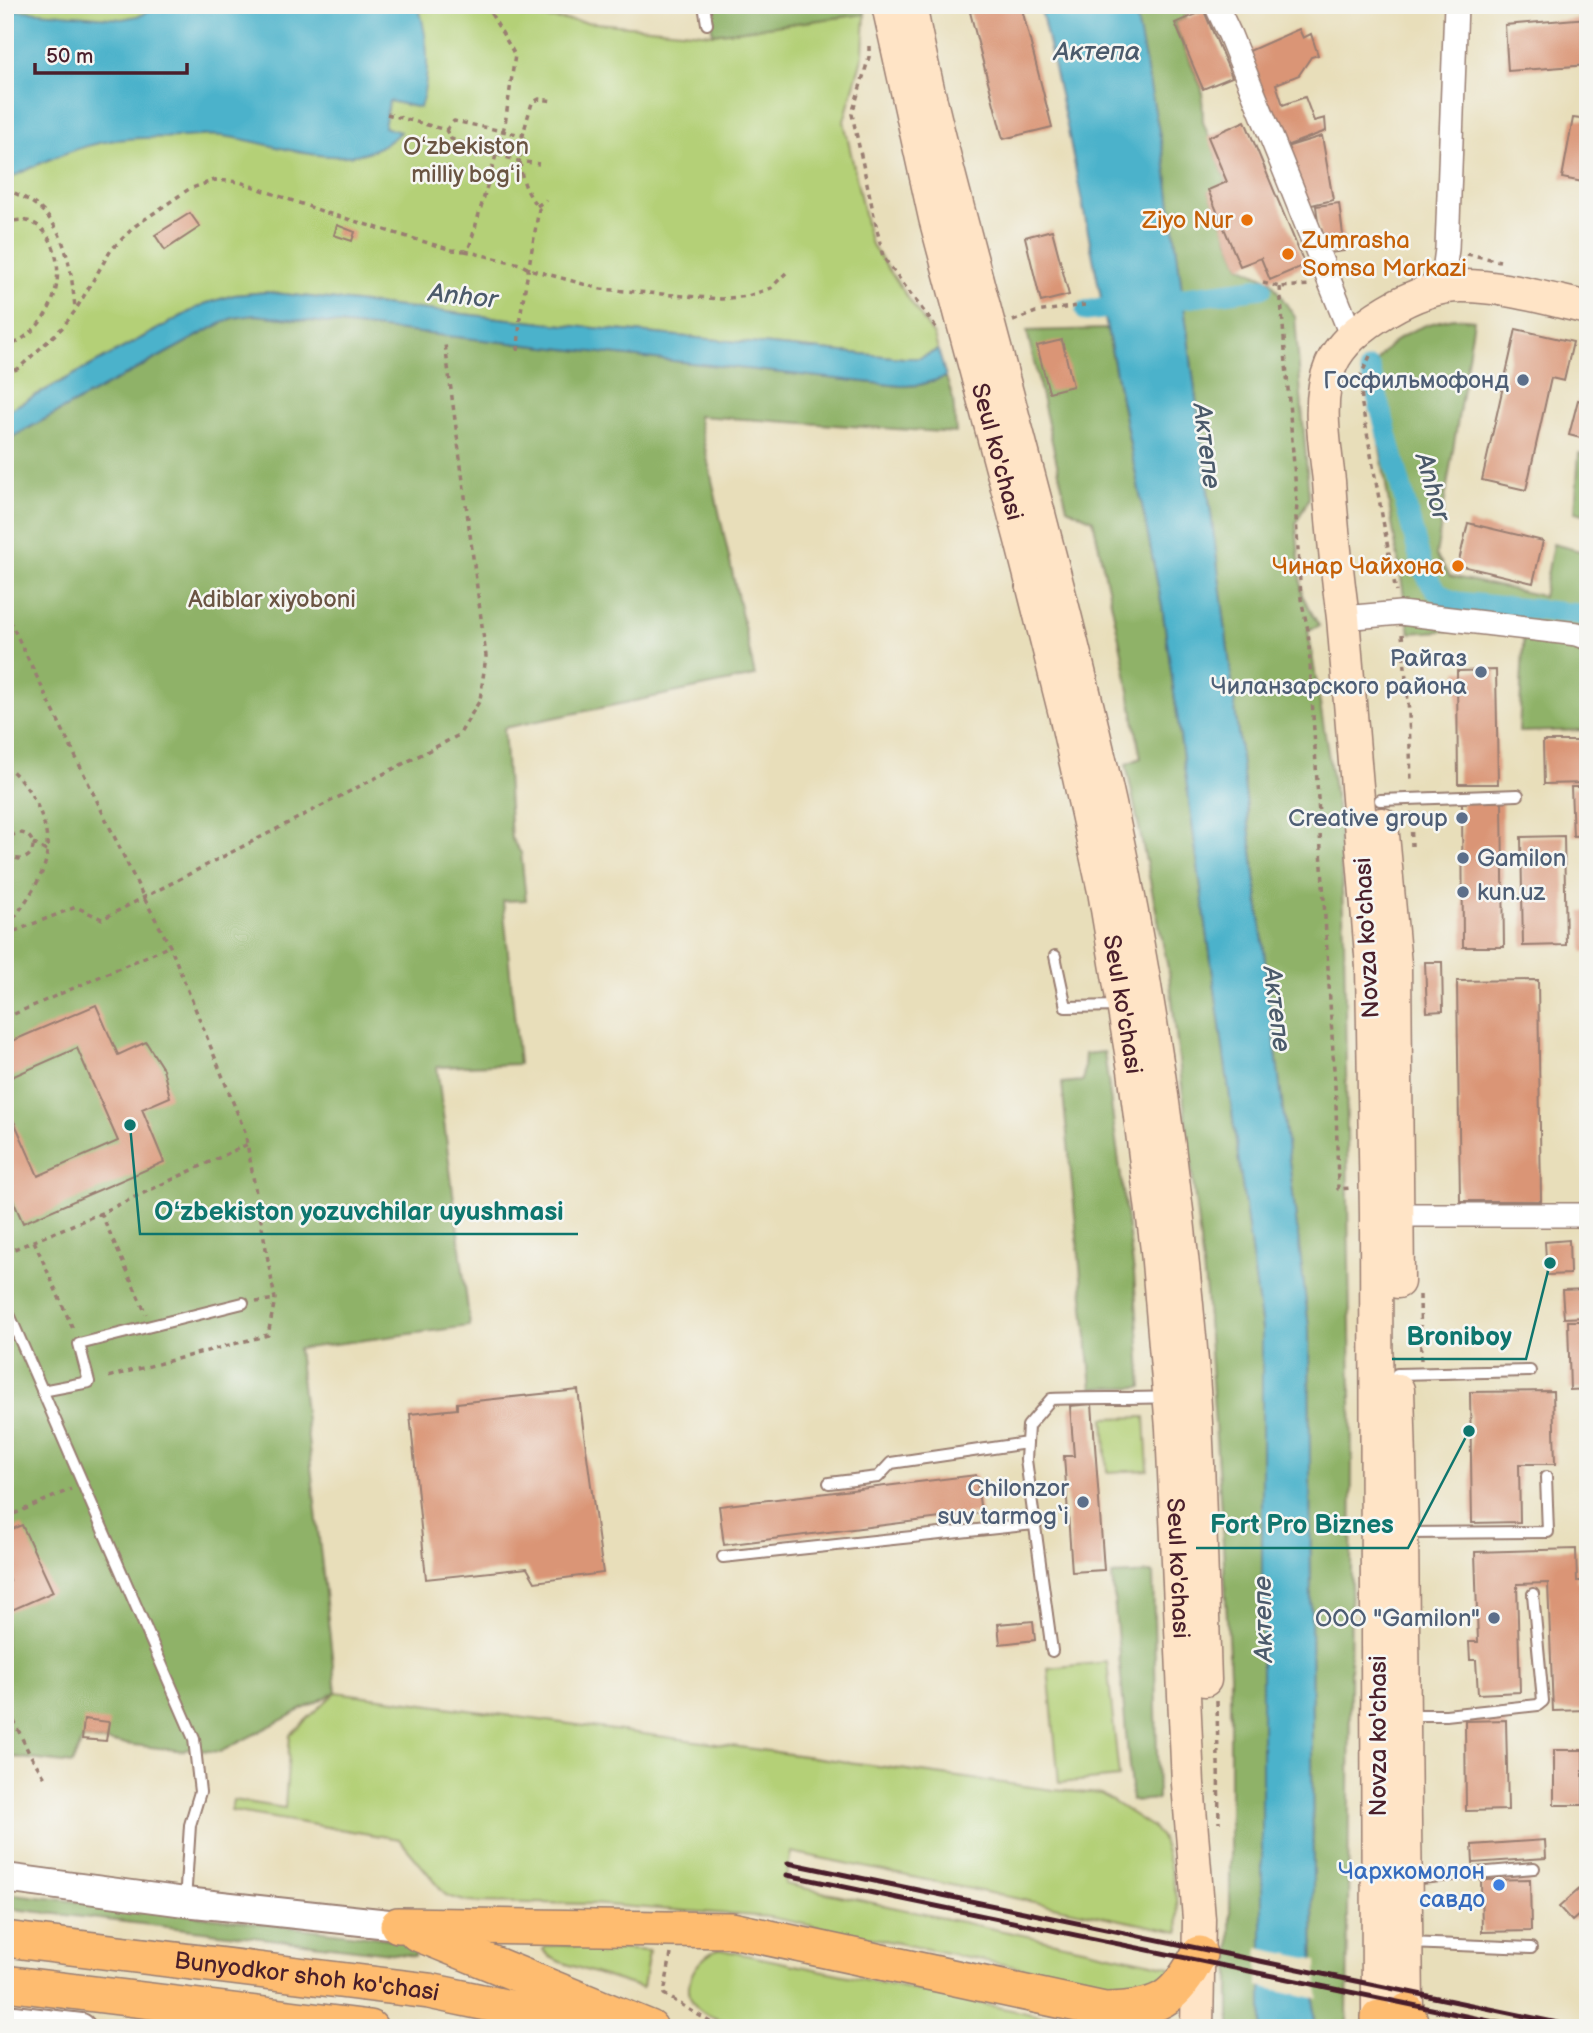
<svg xmlns="http://www.w3.org/2000/svg" width="1593" height="2033" font-family="'Balsamiq Sans',sans-serif">
  <rect width="100%" height="100%" fill="#f6f6f2"/>
  <filter id="ink" filterUnits="userSpaceOnUse"><feTurbulence type="fractalNoise" baseFrequency=".0143" numOctaves="2"/><feDisplacementMap in="SourceGraphic" scale="14" xChannelSelector="R" yChannelSelector="G"/><feConvolveMatrix kernelMatrix="1 2 1 2 8 2 1 2 1" color-interpolation-filters="sRGB"/></filter>
  <filter id="wash" filterUnits="userSpaceOnUse"><feTurbulence type="fractalNoise" baseFrequency=".00686" numOctaves="4" result="noise"/><feDisplacementMap in="SourceGraphic" scale="28" xChannelSelector="R" yChannelSelector="G"/><feGaussianBlur stdDeviation="1.57" result="paint"/><feColorMatrix in="noise" values="0 0 0 0 0 0 0 0 0 0 0 0 0 0 0 0 0 1.4 0 .05"/><feComposite in="paint" operator="in"/></filter>
  <g filter="url(#wash)">
    <rect width="100%" height="100%" fill="#e8deba"/>
    <path fill="#b4d077" stroke="#7f7851" stroke-width="2" d="M5 5H516L522 16 713 34 865 14 863 54 844 121 870 242 934 336 938 350 920 358H904L554 324 266 292 234 295 204 304 5 412Z
      M1145 1417 1148 1470 1107 1472 1104 1418Z
      M1107 1662 1119 1777 1059 1783 1048 1668Z
      M336 1692 1053 1790 1101 1794 1152 1827 1161 1837 1168 1859 1177 1898 1179 1932 791 1852 785 1884 1171 1967 1166 1980 1140 1992 769 1917 592 1904 468 1902 447 1896 399 1839 231 1811 233 1800 285 1808 290 1735Z
      M563 1945 649 1951 643 1987 642 1988 560 1962 550 1957 543 1950 546 1946Z
      M717 1950H722L1099 2028H764C747 2024 726 2023 710 2016 675 2001 688 1963 717 1950Z"/>
    <path fill="#8fb268" stroke="#6c684a" stroke-width="2" d="M707 5H863L865 14 713 34Z
      M1134 5H1184L1186 18 1174 23 1202 89 1203 122 1227 182 1209 191 1240 266 1270 280 1295 317 1309 498 1296 523 1302 595 1319 626 1308 630 1339 820 1344 937 1352 1460 1347 2028H1314L1309 1328 1221 591 1166 167Z
      M255 315 901 386 919 385 946 377 953 399 956 433 698 416 755 676 504 728 511 838 521 853 526 900 503 901 519 1064 437 1067 470 1326 298 1349 336 1692 220 1752 187 1749 184 1751 83 1739 72 1764 5 1756V441L214 327 233 318Z
      M1454 318 1474 320 1436 555 1450 576 1543 596 1553 544 1588 553V730L1519 732 1524 626 1410 633 1369 381C1378 342 1417 324 1454 318Z
      M1107 329 1162 606 1262 1329V2028H1230V1674L1222 1525 1206 1293 1169 973 1126 764 1141 758 1122 652 1093 520 1067 508 1027 331Z
      M1579 453 1588 455V515L1575 512Z
      M1104 1052 1134 1273 1142 1387 1092 1388 1062 1083 1083 1081 1085 1054Z
      M1153 1573 1158 1799 1132 1801 1112 1575Z
      M5 1893 417 1942 415 1956 5 1908Z"/>
    <path fill="#4cb2cb" stroke="#4b687b" stroke-width="2" d="M157 5H418C429 40 431 73 420 108L389 101 384 127 400 132C351 181 280 142 222 136 208 134 193 137 179 137 157 138 132 137 110 141 77 146 35 165 5 181V9L122 19 142 15Z
      M1040 5H1134L1166 167 1221 591 1309 1328 1314 2028H1262V1329L1162 606 1067 126Z
      M266 292 554 324 904 358H920L938 350 946 377 919 385 901 386 255 315 233 318 214 327 5 441V412L204 304 234 295Z"/>
    <path fill="#e8deba" d="M1258 1948 1317 1960 1318 1999 1258 1986Z"/>
    <g fill="none" stroke-linecap="round" stroke-linejoin="round">
      <path stroke="#4cb2cb" stroke-width="21" d="M1086 311 1262 288
        M1370 369 1420 559C1427 580 1434 595 1457 602L1588 615"/>
    </g>
    <g id="blocks">
      <path fill="#da9576" d="M999 5H1021L1052 127 1003 139 970 12Z
        M1204 11 1232 77 1203 89 1175 23Z
        M1588 18V65L1508 71 1505 25Z
        M1299 29 1303 38 1311 34 1318 55 1311 57 1299 75 1276 84 1283 105 1305 97 1314 121 1325 118 1326 131 1283 147 1247 52Z
        M1573 118 1588 120V183L1562 178Z
        M1245 121 1305 265 1270 280 1261 258 1240 266 1208 190 1227 182 1208 137Z
        M1322 136 1333 200 1303 207 1283 148Z
        M1339 203 1345 251 1322 254 1316 206Z
        M190 213 200 227 165 250 155 235Z
        M337 225 355 232 352 241 334 235Z
        M1052 230 1069 295 1041 302 1025 237Z
        M1516 329 1573 342 1564 381 1551 378 1526 490 1482 480Z
        M1062 340 1073 386 1049 392 1037 346Z
        M1578 400 1588 402V440L1569 435Z
        M1468 523 1543 541 1533 583 1458 565Z
        M1496 670 1498 784H1458L1457 671Z
        M1543 741H1588V783L1544 784Z
        M1571 787H1588V835L1573 836Z
        M1502 801 1504 947H1463L1462 802Z
        M1564 836 1566 945 1523 946 1521 837Z
        M1581 911H1588V952H1583Z
        M1425 962H1442L1443 1011 1427 1012Z
        M1538 980 1541 1201H1460L1457 981Z
        M96 1005 118 1055 146 1042 163 1069 170 1097 142 1109 164 1162 23 1223 7 1187 12 1185 5 1169V1101L38 1176 118 1141 77 1048 5 1080V1044Z
        M1580 1072H1588V1106H1582Z
        M1569 1240 1570 1274 1547 1275 1545 1242Z
        M1588 1289V1317L1564 1318 1562 1290Z
        M1568 1321H1588V1389L1570 1390Z
        M578 1390 603 1573 535 1582 527 1568 426 1579 410 1414 457 1409V1403Z
        M1553 1391 1555 1464H1519L1520 1522 1472 1523 1470 1392Z
        M1092 1404 1104 1570 1072 1572 1064 1456H1074L1070 1406Z
        M976 1475 981 1513 724 1545 719 1506Z
        M22 1525 53 1592 5 1613V1583L10 1581 5 1570V1532Z
        M1576 1549 1577 1581H1583L1587 1710 1553 1711 1548 1583 1517 1584 1520 1692 1478 1694 1476 1660H1470L1469 1642H1478L1475 1552Z
        M1033 1621 1035 1640 1000 1644 998 1624Z
        M84 1719 109 1722 106 1741 82 1739Z
        M1506 1720 1508 1810 1466 1811 1465 1721Z
        M1554 1750H1583V1805H1554Z
        M1545 1840 1546 1858 1473 1863 1472 1845Z
        M1530 1879 1531 1931 1482 1932 1481 1880Z
        M1585 1884 1588 1887V1907L1572 1921 1559 1907Z"/>
    </g>
  </g>
  <g filter="url(#ink)">
    <use href="#blocks" fill-opacity="0" stroke="#997e72" stroke-width="2"/>
    <g fill="none" stroke-linecap="round" stroke-linejoin="round">
      <defs>
        <path id="service" d="M704 5 707 24
          M1380 800 1518 795
          M1055 956 1066 1007 1121 1006
          M5 1305 194 1739 200 1792 190 1825 185 1902
          M1397 1374 1530 1371
          M42 1391 89 1382 79 1344 243 1303
          M829 1483 878 1477 891 1463 1027 1443
          M1405 1533 1548 1532 1546 1477
          M723 1557 1034 1524
          M1052 1651 1026 1460 1028 1426 1051 1399C1090 1397 1128 1399 1167 1397
          M1407 1715H1446L1538 1705 1543 1701 1533 1594
          M1408 1879 1534 1868
          M1409 1943 1531 1948"/>
        <path id="minor" d="M1216 5 1230 35 1352 337
          M1442 287 1447 249 1456 5
          M1343 618 1400 613 1577 634 1588 638
          M1384 1215H1588"/>
        <path id="tertiary" d="M5 1878 185 1902 398 1925
          M5 2019 81 2028"/>
        <g id="secondary">
          <path id="s1" d="M888 5 935 218 1021 540 1065 714 1104 891 1134 1070 1157 1250 1172 1428 1188 1784 1199 1919 1197 2028"/>
          <path d="M910 5C928 98 953 189 977 280 1023 454 1071 628 1110 804 1148 979 1174 1159 1190 1337 1200 1451 1201 1566 1205 1680"/>
          <path d="M1382 824 1395 965 1398 1282"/>
          <path d="M1398 1390 1402 1533 1407 2011 1409 2028"/>
          <path d="M1378 2028 1376 1215 1372 967 1343 618C1337 572 1332 527 1329 481 1325 444 1316 400 1331 365 1341 341 1366 323 1388 310 1410 297 1436 286 1462 286 1505 286 1547 299 1588 308"/>
        </g>
        <g id="primary">
          <path d="M398 1925 732 1930 1105 2010C1158 2009 1175 2001 1199 1954"/>
          <path d="M417 1933 650 2028"/>
          <path id="s2" d="M5 1939 429 1991 607 2028"/>
          <path d="M5 1983 370 2028"/>
          <path d="M1407 2011 1412 2028"/>
          <path d="M1379 2018 1382 2028"/>
        </g>
      </defs>
      <use href="#service" stroke="#997e72" stroke-width="14"/>
      <use href="#minor" stroke="#997e72" stroke-width="26"/>
      <use href="#tertiary" stroke="#997e72" stroke-width="32"/>
      <use href="#secondary" stroke="#997e72" stroke-width="35"/>
      <use href="#primary" stroke="#997e72" stroke-width="38"/>
      <path stroke="#997e72" stroke-width="3.5" stroke-dasharray="5 5" stroke-linecap="butt" d="M869 46V57L852 114 883 257 937 329
        M387 114 446 130 451 139 518 161 539 164
        M446 130 454 121 522 135
        M5 190C63 207 70 256 75 308
        M537 206 546 200
        M5 224C61 198 88 314 5 348
        M465 251 520 264 529 269 601 289 721 299 748 296 771 288 786 273
        M1467 254 1500 261
        M1263 283 1280 287 1310 285
        M1280 287 1297 504 1296 517 1301 599 1308 630 1336 1103 1338 1189 1352 1188
        M1013 321 1036 312 1085 305
        M518 351 520 317 539 209C510 172 520 143 532 103L539 99 555 101
        M1370 356 1361 375 1362 405 1396 592
        M5 374 19 368 62 328 75 311 111 250 135 226 189 189 215 180 240 182 327 213 452 250 465 251 470 245 505 124 515 55 486 5
        M5 611 144 898 170 946 245 1132 275 1299 268 1335 104 1378
        M1402 634 1409 713 1411 783
        M5 729V738
        M5 765C34 787 57 834 43 870 34 892 19 911 5 930
        M1411 812 1412 846
        M7 846a13 13 0 1 1 26 0a13 13 0 1 1-26 0Z
        M33 843 46 851
        M5 935 76 907 102 919 459 735 480 700 486 656 445 344
        M5 1018 170 946
        M101 1213 146 1314
        M34 1241 73 1329
        M5 1253 101 1213 248 1144
        M1420 1295 1421 1361
        M256 1302 275 1299
        M5 1518 71 1489
        M1217 1701 1219 1823
        M5 1702 29 1753 45 1778
        M671 1954 664 1994 710 2022 740 2028"/>
      <use href="#service" stroke="#fff" stroke-width="10"/>
      <use href="#minor" stroke="#fff" stroke-width="23"/>
      <use href="#tertiary" stroke="#fff" stroke-width="28"/>
      <use href="#secondary" stroke="#ffe4c6" stroke-width="32"/>
      <use href="#primary" stroke="#febc70" stroke-width="35"/>
      <path stroke="#4a1f2b" stroke-width="5" d="M788 1863 1582 2028
        M787 1875 1523 2028"/>
    </g>
  </g>
  <g fill="#e8710a" stroke="#f6f6f2" stroke-width="2.5">
    <circle cx="1247" cy="220" r="7"/>
    <circle cx="1288" cy="254" r="7"/>
    <circle cx="1458" cy="566" r="7"/>
  </g>
  <g fill="#5c6f8a" stroke="#f6f6f2" stroke-width="2.5">
    <circle cx="1523" cy="380" r="7"/>
    <circle cx="1481" cy="672" r="7"/>
    <circle cx="1462" cy="818" r="7"/>
    <circle cx="1463" cy="858" r="7"/>
    <circle cx="1463" cy="892" r="7"/>
    <circle cx="1083" cy="1502" r="7"/>
    <circle cx="1494" cy="1618" r="7"/>
  </g>
  <circle fill="#3f7fe0" stroke="#f6f6f2" stroke-width="2.5" cx="1499" cy="1885" r="7"/>
  <g text-anchor="middle" dominant-baseline="central" stroke-width="5" stroke-linejoin="round" paint-order="stroke">
    <g font-size="24" fill="#6a5442" stroke="#f6f6f2">
      <text x="466" y="146">Oʻzbekiston<tspan x="466" dy="28">milliy bogʻi</tspan></text>
      <text x="272" y="599">Adiblar xiyoboni</text>
    </g>
    <g font-size="24" fill="#c56008" stroke="#f6f6f2" text-anchor="end">
      <text x="1233" y="220">Ziyo Nur</text>
      <text x="1302" y="240" text-anchor="start">Zumrasha<tspan x="1302" dy="28">Somsa Markazi</tspan></text>
      <text x="1444" y="566">Чинар Чайхона</text>
    </g>
    <g font-size="24" fill="#4e5e75" stroke="#f6f6f2" text-anchor="end">
      <text x="1509" y="380">Госфильмофонд</text>
      <text x="1467" y="658">Райгаз<tspan x="1467" dy="28">Чиланзарского района</tspan></text>
      <text x="1448" y="818">Creative group</text>
      <text x="1477" y="858" text-anchor="start">Gamilon</text>
      <text x="1477" y="892" text-anchor="start">kun.uz</text>
      <text x="1069" y="1488">Chilonzor<tspan x="1069" dy="28">suv tarmog‘i</tspan></text>
      <text x="1480" y="1618">ООО "Gamilon"</text>
    </g>
    <g font-size="24" fill="#4a1f2b" stroke="#f6f6f2">
      <text stroke="none"><textPath href="#s1" startOffset="460">Seul ko'chasi</textPath></text>
      <text transform="translate(1367 938) rotate(-93)">Novza ko'chasi</text>
      <text stroke="none"><textPath href="#s1" startOffset="1027">Seul ko'chasi</textPath></text>
      <text stroke="none"><textPath href="#s1" startOffset="1594">Seul ko'chasi</textPath></text>
      <text transform="translate(1378 1736) rotate(-90)">Novza ko'chasi</text>
      <text stroke="none"><textPath href="#s2" startOffset="304">Bunyodkor shoh ko'chasi</textPath></text>
    </g>
    <g font-size="24" fill="#366cbe" stroke="#f6f6f2" text-anchor="end">
      <text x="1485" y="1871">Чархкомолон<tspan x="1485" dy="28">савдо</tspan></text>
    </g>
    <g font-size="26" font-style="italic" fill="#4b5a6b" stroke="#f6f6f2">
      <text x="1097" y="52">Актепа</text>
      <text transform="translate(463 297) rotate(6)">Anhor</text>
      <text transform="translate(1206 446) rotate(83)">Актепе</text>
      <text transform="translate(1432 487) rotate(74)">Anhor</text>
      <text transform="translate(1276 1009) rotate(83)">Актепе</text>
      <text transform="translate(1264 1619) rotate(-91)">Актепе</text>
    </g>
  </g>
  <path fill="none" stroke="#0f766e" stroke-width="2.5" d="M130 1125L140 1234H578M1550 1263L1526 1359H1392M1469 1431L1408 1548H1196"/>
  <g fill="#0f766e" stroke="#f6f6f2" stroke-width="2.5">
    <circle cx="130" cy="1125" r="7"/>
    <circle cx="1550" cy="1263" r="7"/>
    <circle cx="1469" cy="1431" r="7"/>
  </g>
  <g font-size="26" text-anchor="middle" font-weight="bold" fill="#0f766e" stroke="#f6f6f2" stroke-width="5" stroke-linejoin="round" paint-order="stroke">
    <text x="359" y="1220">Oʻzbekiston yozuvchilar uyushmasi</text>
    <text x="1459" y="1345">Broniboy</text>
    <text x="1302" y="1533">Fort Pro Biznes</text>
  </g>
  <rect width="1593" height="2033" fill="none" stroke="#f6f6f2" stroke-width="28"/>
  <path d="M35 63v10h152v-10" fill="none" stroke="#4a1f2b" stroke-width="3.5"/>
  <text x="46" y="63" font-size="21" fill="#4a1f2b" stroke="#f6f6f2" stroke-width="5" paint-order="stroke">50 m</text>
</svg>
